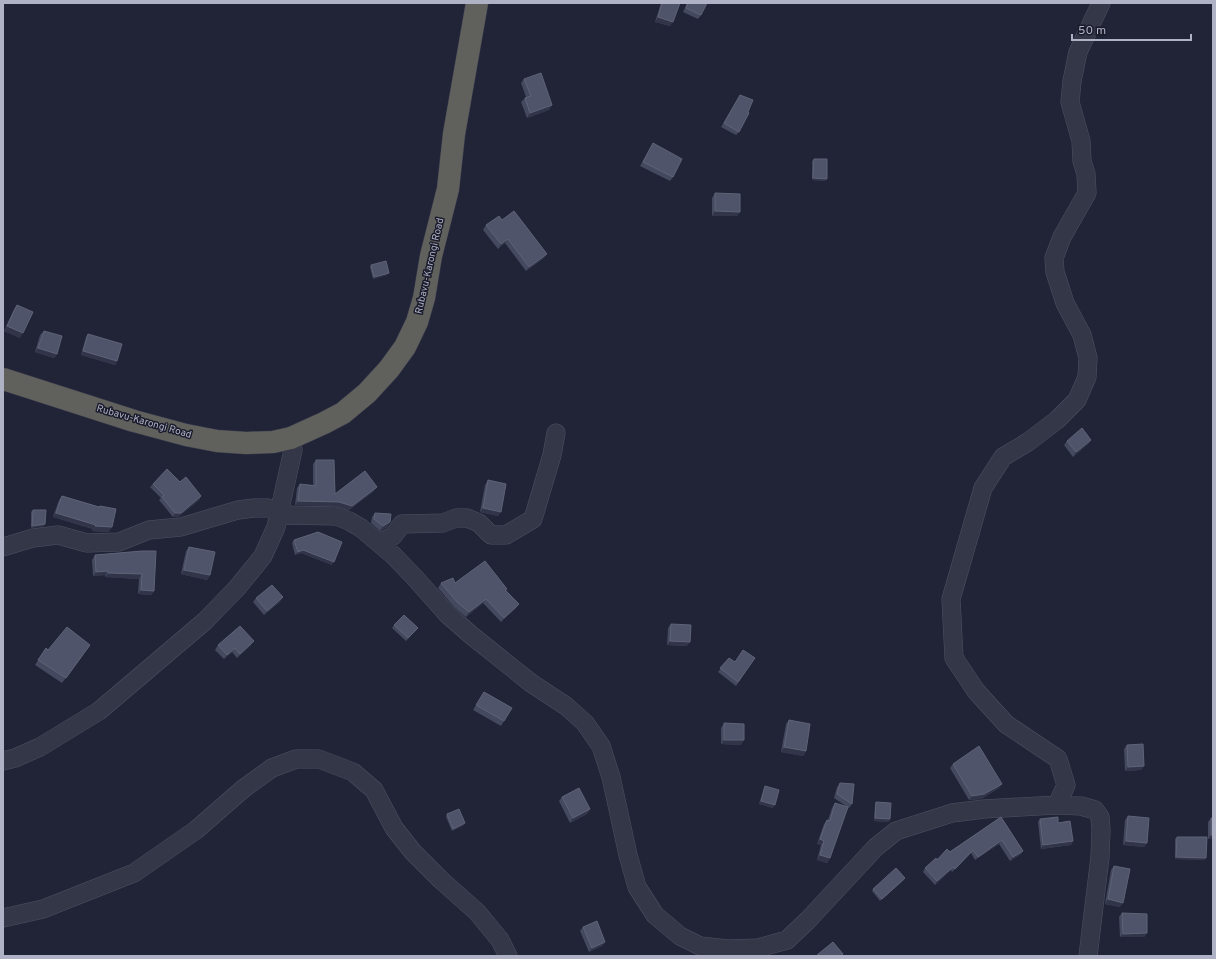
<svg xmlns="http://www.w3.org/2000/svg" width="1216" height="959" font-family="Overpass,sans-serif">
  <rect width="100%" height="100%" fill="#212437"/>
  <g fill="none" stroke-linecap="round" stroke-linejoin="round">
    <defs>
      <path id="minor" d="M379 543 393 536 402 524 443 523 456 518H467L479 523 491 535H506L533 519 552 455 556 433
        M3 547 33 538 58 535 87 543 119 542 149 530 181 527 238 510 254 508H268L286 515 336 516 349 521 361 528 393 555 416 579 447 614 471 635 531 683 566 706 585 723 601 746 611 777 628 855 637 887 655 915 680 936 700 946 728 949 758 948 787 940 808 920 876 847 896 831 952 813 984 809 1057 805
        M3 761 15 758 40 747 99 711 205 621 237 588 263 556 276 527 293 450 291 438
        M3 918 43 909 134 873 196 830 243 789 272 768 296 759H319L353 772 374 790 394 828 413 852 441 880 477 912 500 940 508 956
        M1088 956 1100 857 1101 830 1100 817 1095 810 1081 806 1057 805 1066 785 1058 759 1006 724 976 691 954 658 951 599 983 488 1003 457 1028 442 1057 420 1077 400 1087 377 1088 358 1082 335 1065 303 1055 272 1054 258 1062 237 1087 193 1086 174 1082 161 1081 141 1070 102 1072 81 1078 52 1101 3"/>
      <path id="trunk" d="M3 379 134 421 186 435 217 441 246 443 273 442 291 438 324 423 343 413 367 393 389 369 405 347 417 322 424 298 431 256 448 189 454 134 477 3"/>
    </defs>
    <use href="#minor" stroke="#4f5162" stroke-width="19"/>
    <use href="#trunk" stroke="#3c3e4f" stroke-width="23"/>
    <use href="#minor" stroke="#343747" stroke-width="18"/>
    <use href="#trunk" stroke="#60605c" stroke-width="22"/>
  </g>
  <path fill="#45495f" d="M661 3H680L670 26 655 22Z
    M687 3H707L701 15 698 19 683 12Z
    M524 79 552 105 549 110 527 118 521 102 526 97 521 83Z
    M740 95 739 132 736 135 721 127Z
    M653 143 673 177 670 181 640 166 650 148Z
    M814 159 825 181 812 180V161Z
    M715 193 740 212 737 216H712V198Z
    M502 220 544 258 526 271 505 243 498 249 483 230 486 225Z
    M371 265 387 275 373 279 370 267Z
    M17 305 20 338 4 331 14 309Z
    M44 331 57 354 54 358 35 352 40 335Z
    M88 334 117 361 115 365 81 355 86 337Z
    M1091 440 1088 444 1073 457 1064 445 1067 441Z
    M316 460 335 494 374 491 349 510 336 506 295 505 297 488 300 484 313 485V464Z
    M488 480 498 516 480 512 485 485Z
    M180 482 201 496 199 500 178 517H173L159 500 161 498 150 487 153 484Z
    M62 496 99 507 100 506 109 532 92 531 93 529 53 517 59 500Z
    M33 510 45 524 44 526 31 528V512Z
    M375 513 387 527 380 531 371 523 372 517Z
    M294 540 332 565 301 553 295 555 292 543Z
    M189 547 210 575 207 580 181 574 186 551Z
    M142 551 154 591 151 595 138 594 139 579 105 577V575L93 576 92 560 95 555Z
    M441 583H455L506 590 519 604 516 608 501 622 483 603 466 617 454 607 438 588Z
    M256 598 280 602 264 615 253 602Z
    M671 624 687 646 667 645 668 628Z
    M394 625 418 628 406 641 392 628Z
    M90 645 62 683 35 665 46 648 48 650Z
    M218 645H251L237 658 232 652 224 659 215 650Z
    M729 658 735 662 755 658 736 686 718 672Z
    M484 692 504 721 501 726 473 710Z
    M789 720 806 751 803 756 781 752 786 724Z
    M724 723 741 745 721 744V728Z
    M1127 745 1144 766 1141 770 1125 771 1124 749Z
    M953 764 999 788 981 799 969 800 950 768Z
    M840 783 852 804 849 808 834 798 837 787Z
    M765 786 773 808 759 804 764 788Z
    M562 797 590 809 587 814 570 823 559 801Z
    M876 802 889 822 874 821 875 804Z
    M835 803 830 858 827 863 817 860 821 845 817 844 824 824 827 820H828L832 808Z
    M447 814 464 825 452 831 446 817Z
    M1128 816 1147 843 1144 847 1123 845 1125 820Z
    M1001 817 1023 851 1021 854 1010 861 999 844 975 860 971 853 952 872 951 870 935 885 923 872 925 868Z
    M1211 818H1213V839H1208V822Z
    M1040 819 1058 823 1073 841 1071 845 1041 849 1038 822Z
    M1177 837 1204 860 1175 859V839Z
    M1114 866 1120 907 1105 904 1111 870Z
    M904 880 880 901 872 891 873 889Z
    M1122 913 1147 933 1144 937H1120L1119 917Z
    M583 927 605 942 602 946 589 952 580 931Z"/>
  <path fill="#32354a" d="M658 17 673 22 670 26 655 22Z
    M552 105 549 110 527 118 530 113Z
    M813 178 827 179 825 181 812 180Z
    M715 211 740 212 737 216H712Z
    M508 239 505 243 498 249 501 244Z
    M547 254 544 258 526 271 529 267Z
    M389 273 387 275 373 279 374 277Z
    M7 326 23 333 20 338 4 331Z
    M38 348 57 354 54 358 35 352Z
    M83 351 117 361 115 365 81 355Z
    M1091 440 1088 444 1073 457 1076 452Z
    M377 487 374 491 349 510 336 506 295 505 298 501Z
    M201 496 199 500 178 517H173L175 513Z
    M483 508 501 512 498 516 480 512Z
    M56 513 96 525 93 529 53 517Z
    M390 522 387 527 380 531 383 526Z
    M45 524 44 526 31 528 32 526Z
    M95 526 112 527 109 532 92 531Z
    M303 550 334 562 332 565 301 553 295 555 298 552Z
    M184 570 210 575 207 580 181 574Z
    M108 571 105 575 93 576 96 572Z
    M108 573 142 574 139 579 105 577Z
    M141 590 154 591 151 595 138 594Z
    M283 597 280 602 264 615 267 611Z
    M486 599 483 603 466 617 469 612Z
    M519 604 516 608 501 622 504 618Z
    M254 641 251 645 237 658 240 654Z
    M670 641 690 642 687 646 667 645Z
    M235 648 232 652 224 659 227 655Z
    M724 740H744L741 745 721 744Z
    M784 747 806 751 803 756 781 752Z
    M1144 766 1141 770 1125 771 1128 767Z
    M1002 784 999 788 981 799 969 800 972 796Z
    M761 801 775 805 773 808 759 804Z
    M590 809 587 814 570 823 573 818Z
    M875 818 890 819 889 822 874 821Z
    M465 823 464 825 452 831 453 829Z
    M1211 835H1213V839H1208Z
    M820 839 824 841 821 845 817 844Z
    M1002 840 999 844 975 860 978 857Z
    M1073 841 1071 845 1041 849 1043 845Z
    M1126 841 1147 843 1144 847 1123 845Z
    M1023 851 1021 854 1010 861 1013 857Z
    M820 855 830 858 827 863 817 860Z
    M1176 857 1206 858 1204 860 1175 859Z
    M953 867 951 870 935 885 937 881Z
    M905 878 904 880 880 901 882 899Z
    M1108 899 1123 903 1120 907 1105 904Z
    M1147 933 1144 937H1120L1123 934Z
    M605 942 602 946 589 952 592 948Z"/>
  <path fill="#50546a" stroke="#5f6378" d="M662 3H680L673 22 658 17Z
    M688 3H707L701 15 686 8Z
    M541 73 552 105 530 113 525 98 531 96 524 79Z
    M740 95 753 100 748 112 749 113 739 132 724 123Z
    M653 143 682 159 673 177 643 162Z
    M814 159H827V179L813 178Z
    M715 193 740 194V212L715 211Z
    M514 211 547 254 529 267 508 239 501 244 486 225 499 216 502 220Z
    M386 261 389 273 374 277 371 265Z
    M17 305 33 312 23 333 7 326Z
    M44 331 62 336 57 354 38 348Z
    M88 334 122 344 117 361 83 351Z
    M1082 428 1091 440 1076 452 1067 441Z
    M316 460H334L335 494 365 471 377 487 352 506 339 502 298 501 300 484 316 486Z
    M167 469 180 482 186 477 201 496 181 513H175L162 497 164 495 153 484Z
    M488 480 506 484 501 512 483 508Z
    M62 496 99 507 100 506 116 509 112 527 95 526 96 525 56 513Z
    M33 510H46L45 524 32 526Z
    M375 513 391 514 390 522 383 526 374 519Z
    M318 532 342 542 334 562 303 550 298 552 294 540Z
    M189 547 215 552 210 575 184 570Z
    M142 551H156L154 591 141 590 142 574 108 573V571L96 572 95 555Z
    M485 561 507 589 505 590 519 604 504 618 486 599 469 612 457 602 441 583 453 578 455 583Z
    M272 585 283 597 267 611 256 598Z
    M404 615 418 628 408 638 394 625Z
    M671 624 691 625 690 642 670 641Z
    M240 626 254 641 240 654 235 648 227 655 218 645Z
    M67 627 90 645 66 678 38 660 46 648 48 650Z
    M743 650 755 658 738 682 720 668 729 658 735 662Z
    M484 692 512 708 504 721 476 705Z
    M789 720 810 724 806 751 784 747Z
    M724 723 744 724V740H724Z
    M1143 744 1144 766 1128 767 1127 745Z
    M979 746 1002 784 984 794 972 796 953 764Z
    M840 783 854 784 852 804 837 794Z
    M765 786 779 790 775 805 761 801Z
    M579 788 590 809 573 818 562 797Z
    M876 802 891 803 890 819 875 818Z
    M835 803 848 807 830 858 820 855 824 841 820 839 827 820 830 821Z
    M459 809 465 823 453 829 447 814Z
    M1128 816 1149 818 1147 843 1126 841Z
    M1001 817 1023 851 1013 857 1002 840 978 857 973 850 955 869 953 867 937 881 925 868 936 858 937 860 947 849 950 852Z
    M1058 817V823L1070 821 1073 841 1043 845 1040 819Z
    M1211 818H1213V835H1211Z
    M1177 837H1207L1206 858 1176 857Z
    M1114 866 1130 869 1123 903 1108 899Z
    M896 868 905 878 882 899 873 889Z
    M1122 913 1147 914V933L1123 934Z
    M597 921 605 942 592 948 583 927Z
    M833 942 843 954 841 956H818L817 955Z"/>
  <g text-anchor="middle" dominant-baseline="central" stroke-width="3" stroke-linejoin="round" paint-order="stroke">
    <g font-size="10" fill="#afb1c4" stroke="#1a1c2c">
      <text transform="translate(430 266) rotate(-77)">Rubavu-Karongi Road</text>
      <text transform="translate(144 422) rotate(16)">Rubavu-Karongi Road</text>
    </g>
  </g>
  <rect width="1216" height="959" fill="none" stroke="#afb1c4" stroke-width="8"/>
  <path d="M1072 34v6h119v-6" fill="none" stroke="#afb1c4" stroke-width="2"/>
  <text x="1078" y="34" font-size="12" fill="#afb1c4" stroke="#1a1c2c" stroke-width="3" paint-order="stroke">50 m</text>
</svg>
